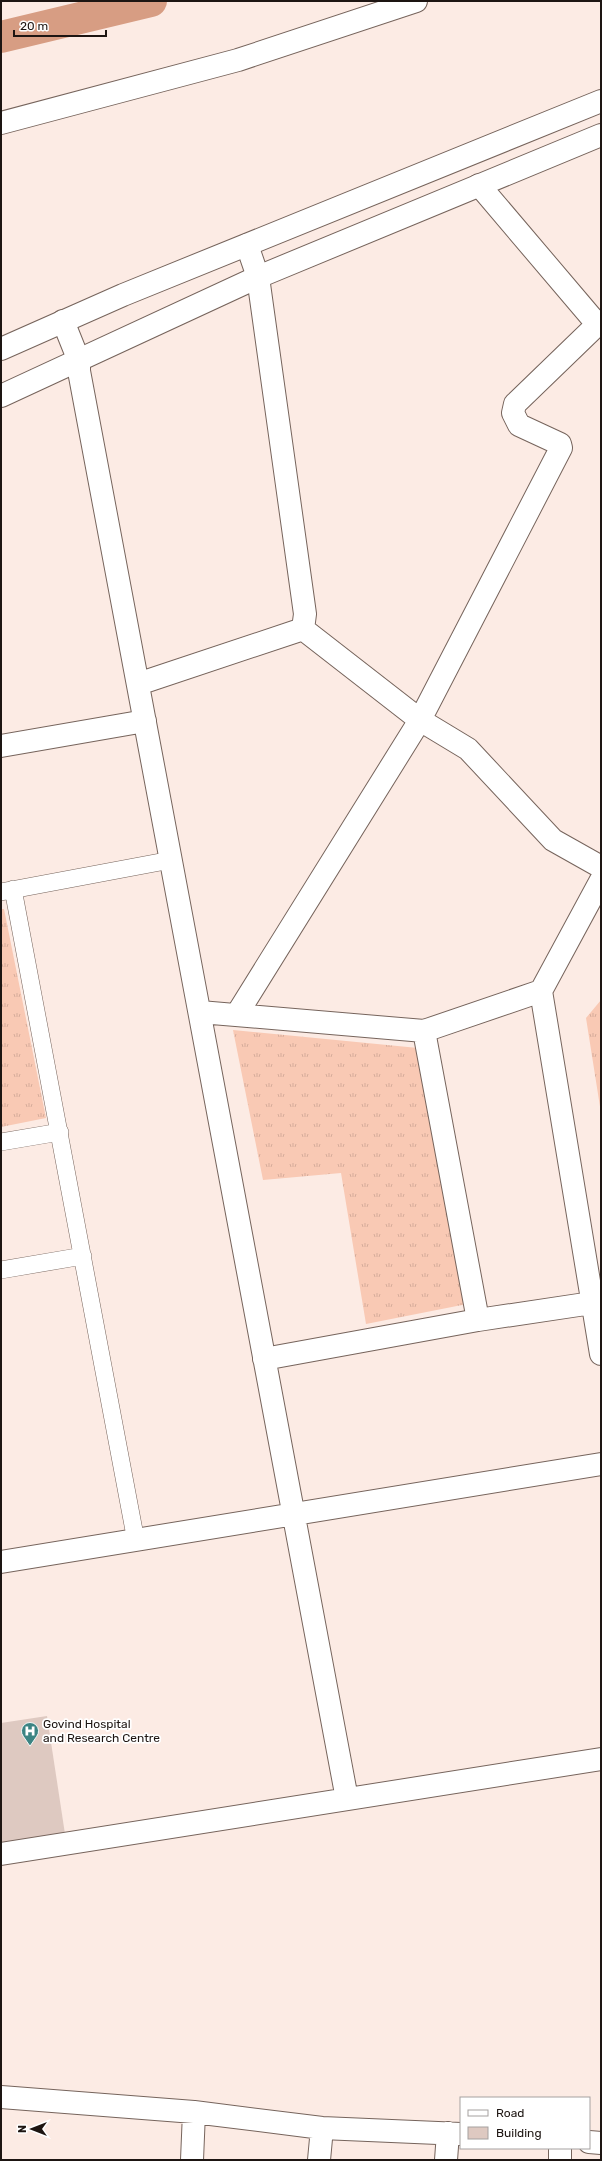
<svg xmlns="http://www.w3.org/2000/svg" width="602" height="2161" font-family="Rubik,sans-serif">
  <defs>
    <pattern id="grass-tufts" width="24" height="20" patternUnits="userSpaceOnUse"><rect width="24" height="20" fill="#f9c9b4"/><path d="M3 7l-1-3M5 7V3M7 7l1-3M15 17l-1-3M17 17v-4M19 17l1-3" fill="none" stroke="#d5ac9a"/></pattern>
  </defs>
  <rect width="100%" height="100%" fill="#fcebe4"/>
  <path fill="url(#grass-tufts)" d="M1 909H4L46 1118 1 1127Z
    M601 1000V1113L586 1018Z
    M233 1030 418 1048 467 1304 366 1324 341 1173 263 1180Z"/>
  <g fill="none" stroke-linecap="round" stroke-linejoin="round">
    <path stroke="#d79d83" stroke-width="32" d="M1 37 151 1"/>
  </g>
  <path fill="#dec9c1" d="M47 1716 65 1834 1 1843V1723Z"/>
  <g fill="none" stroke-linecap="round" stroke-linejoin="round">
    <defs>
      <path id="lane" d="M13 889 136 1541
        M1 892 171 860
        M1 1142 60 1132
        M1 1270 83 1256"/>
      <path id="street" d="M479 185 597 324
        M247 245 258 277 305 614 303 629
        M63 321 79 361V371L347 1799
        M138 684 303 629 420 720 468 749 553 840 601 867
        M1 746 145 721
        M541 991 601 1354
        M200 1012 424 1031 541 991 601 880
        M237 1014 420 720 561 448 560 444 519 425 513 413 515 404 601 321
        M424 1031 478 1320
        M264 1359 478 1320 592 1303
        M1 1562 601 1464
        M1 1854 601 1759
        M1 2097 194 2112 322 2128 461 2134
        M589 2142 601 2143
        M192 2160 194 2112
        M319 2160 322 2128
        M446 2160 448 2133
        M560 2160V2148"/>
      <path id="secondary" d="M1 123 238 60 416 1
        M1 349 123 295 601 101
        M1 396 258 277 601 135"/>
    </defs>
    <use href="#lane" stroke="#76645c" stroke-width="18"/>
    <use href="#street" stroke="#76645c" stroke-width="24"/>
    <use href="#secondary" stroke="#76645c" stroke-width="24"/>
    <use href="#lane" stroke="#fff" stroke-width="17"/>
    <use href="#street" stroke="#fff" stroke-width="22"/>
    <use href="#secondary" stroke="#fff" stroke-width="22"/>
  </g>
  <defs>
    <symbol id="hospital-pin" viewBox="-11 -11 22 30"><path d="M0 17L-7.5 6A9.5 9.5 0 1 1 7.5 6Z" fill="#3c8483" stroke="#fff"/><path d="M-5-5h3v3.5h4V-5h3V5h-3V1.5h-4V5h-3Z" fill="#fff"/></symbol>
  </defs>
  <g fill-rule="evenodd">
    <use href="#hospital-pin" x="20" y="1721" width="20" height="27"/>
  </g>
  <g text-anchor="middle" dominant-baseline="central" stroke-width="3.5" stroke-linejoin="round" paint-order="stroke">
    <g font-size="12" fill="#1d1512" stroke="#fff" text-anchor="start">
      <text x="43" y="1724">Govind Hospital<tspan x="43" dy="14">and Research Centre</tspan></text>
    </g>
  </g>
  <rect width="602" height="2161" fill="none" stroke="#1d1512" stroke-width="4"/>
  <rect x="460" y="2097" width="130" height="52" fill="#ffffff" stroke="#a5a1a0"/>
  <rect x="468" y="2110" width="20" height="6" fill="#ffffff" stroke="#a5a1a0"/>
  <text x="496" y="2117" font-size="12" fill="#1d1512">Road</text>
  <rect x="468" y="2127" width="20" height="12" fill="#dec9c1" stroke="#a5a1a0"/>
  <text x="496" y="2137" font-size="12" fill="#1d1512">Building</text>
  <g transform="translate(32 2129) rotate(270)" stroke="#ffffff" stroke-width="3" paint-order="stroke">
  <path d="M0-3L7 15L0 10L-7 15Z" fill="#1d1512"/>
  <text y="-6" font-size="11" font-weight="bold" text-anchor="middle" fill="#1d1512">N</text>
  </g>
  <path d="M14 30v6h92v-6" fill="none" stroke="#1d1512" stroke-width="2"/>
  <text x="20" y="30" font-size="12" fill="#1d1512" stroke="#ffffff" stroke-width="3" paint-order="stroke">20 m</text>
</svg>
